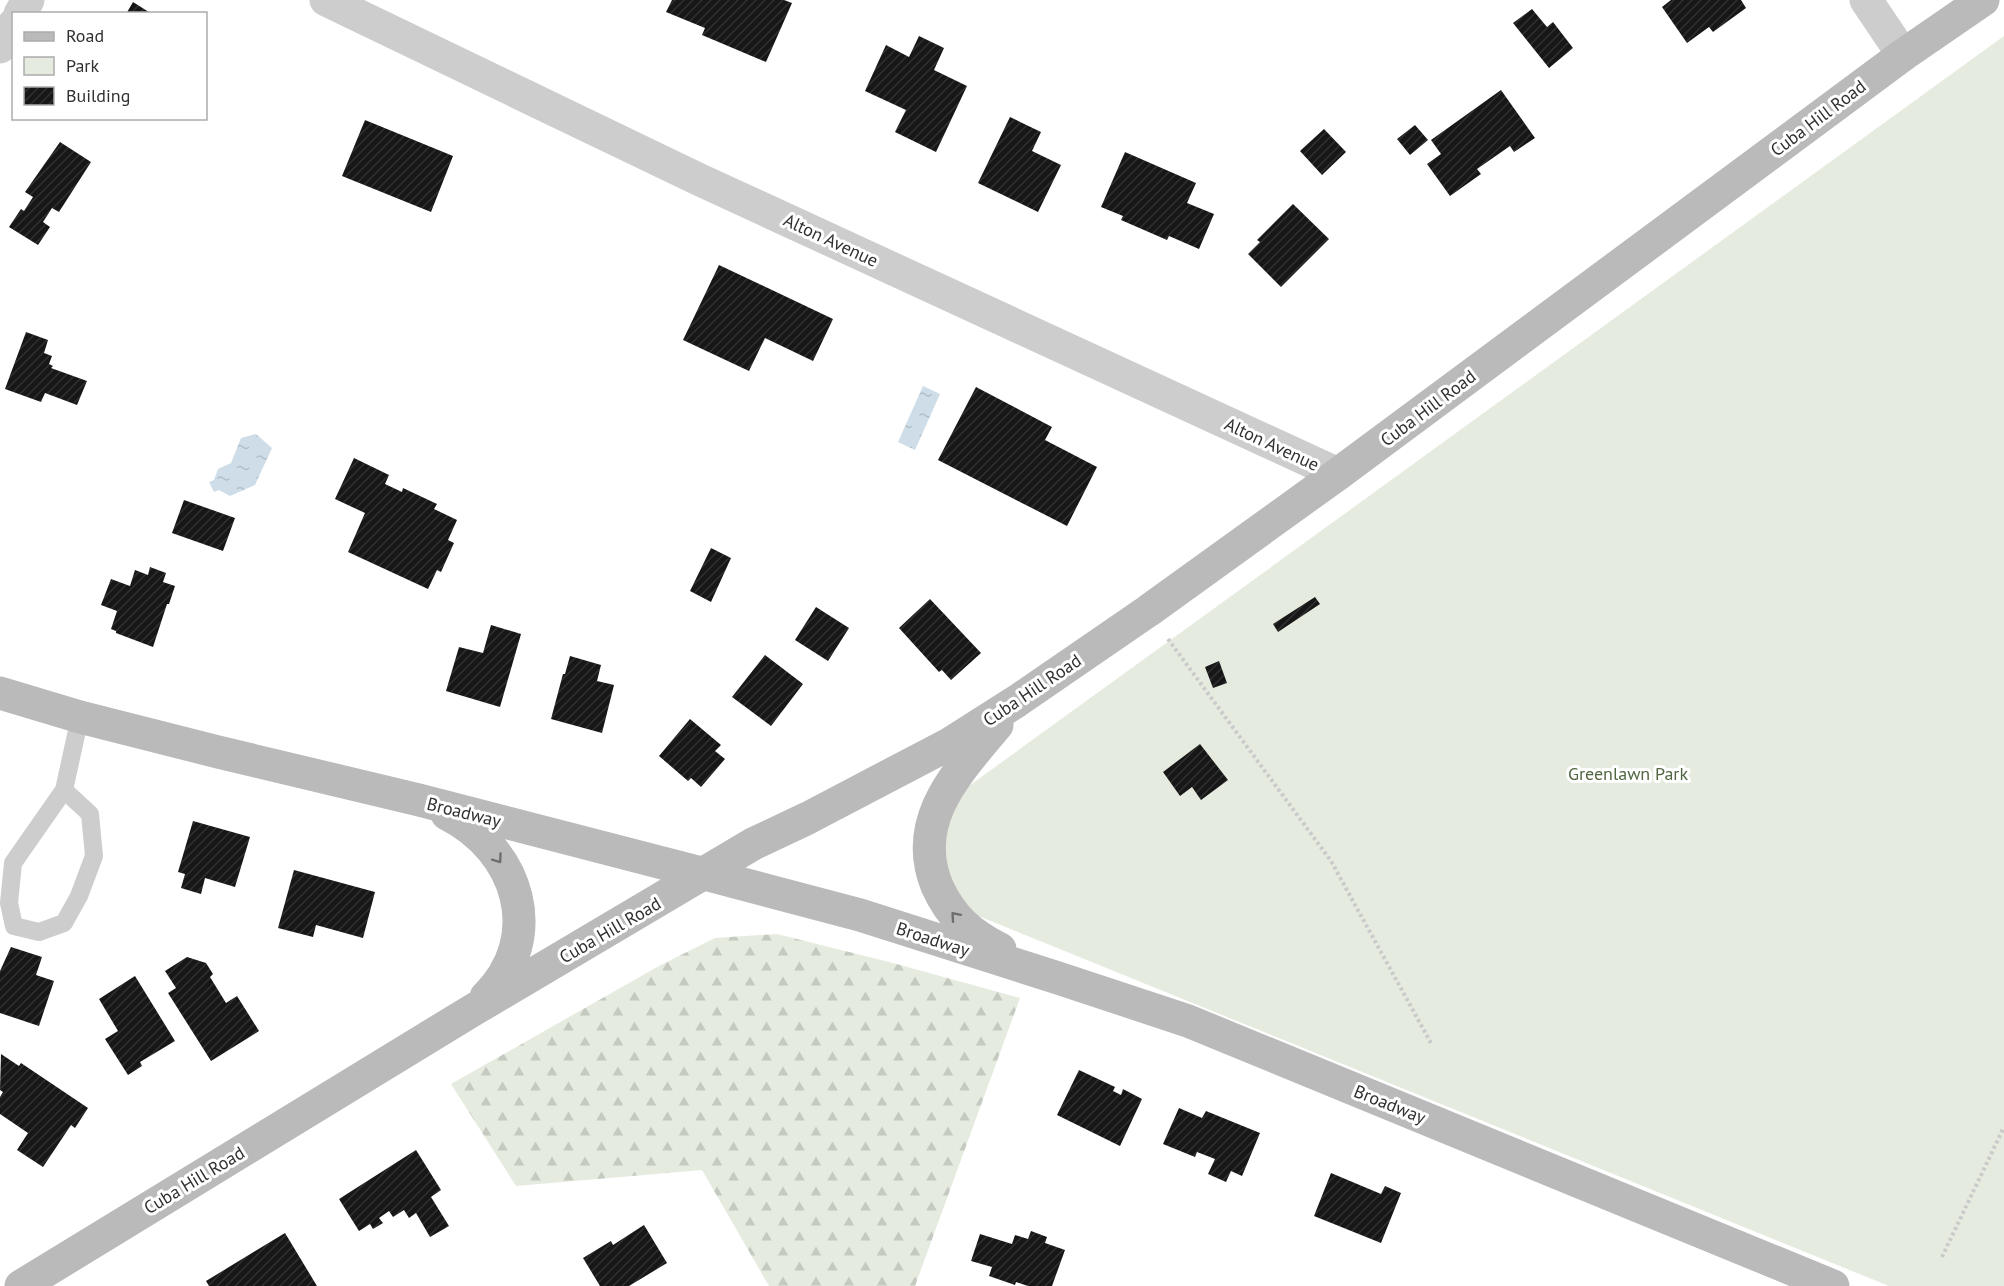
<svg xmlns="http://www.w3.org/2000/svg" width="2004" height="1286" font-family="'PT Sans',sans-serif">
  <defs>
    <pattern id="forest-firs" width="22" height="20" patternUnits="userSpaceOnUse" patternTransform="scale(1.5)"><rect width="22" height="20" fill="#e5ebdf"/><path d="M5 1l3.5 6h-7zM16 11l3.5 6h-7z" fill="#c5cac0"/></pattern>
    <pattern id="water-ripples" width="26" height="14" patternUnits="userSpaceOnUse" patternTransform="scale(1.5)"><rect width="26" height="14" fill="#cedde8"/><path d="M2 4q2-2 4 0t4 0M15 11q2-2 4 0t4 0" fill="none" stroke="#b1bec7"/></pattern>
    <pattern id="building-hatch" width="6" height="6" patternUnits="userSpaceOnUse" patternTransform="scale(1.5)"><rect width="6" height="6" fill="#171717"/><path d="M-1 1l2-2M0 6l6-6M5 7l2-2" fill="none" stroke="#303030"/></pattern>
  </defs>
  <rect width="100%" height="100%" fill="#fff"/>
  <path fill="url(#forest-firs)" d="M777 934 893 963 1020 998 915 1286H769L702 1170 516 1186 451 1084 659 966 715 938Z"/>
  <path fill="#e5ebdf" d="M2004 36V1286H1889L976 915 950 892 942 821 962 791Z"/>
  <path fill="url(#water-ripples)" d="M923 386 940 394 915 450 898 442Z
    M256 434 272 448 255 485 230 496 219 490 214 492 209 482 214 480 218 469 231 463 241 438Z"/>
  <path fill="url(#building-hatch)" d="M672 0H784L792 3 766 62 702 35 705 28 666 12Z
    M1671 0H1741L1746 8 1713 32 1709 27 1687 43 1662 7Z
    M133 2 152 14H126Z
    M1532 9 1547 27 1553 22 1573 48 1549 68 1513 23Z
    M919 36 944 48 934 70 967 86 936 152 895 132 906 110 865 91 886 45 909 57Z
    M1501 90 1535 138 1514 152 1510 146 1477 169 1481 174 1450 196 1427 164 1441 154 1431 140Z
    M1010 117 1041 132 1032 151 1061 165 1038 212 978 183Z
    M365 120 453 156 431 212 342 176Z
    M1415 125 1428 140 1410 155 1397 139Z
    M1324 129 1346 152 1322 175 1300 151Z
    M60 142 91 162 59 212 52 208 43 222 50 227 38 245 9 227 21 209 24 211 33 197 25 192Z
    M1125 152 1196 183 1187 203 1214 214 1199 249 1169 236 1167 240 1121 220 1123 216 1101 207Z
    M1293 204 1329 239 1281 287 1248 254 1260 242 1257 240Z
    M719 265 833 319 813 361 765 338 749 371 683 340Z
    M26 332 48 340 44 353 52 356 49 364 53 366 51 368 87 381 77 405 45 393 41 402 5 389Z
    M976 387 1052 427 1045 440 1097 467 1067 526 938 460Z
    M354 458 389 475 385 484 402 492 403 488 437 504 434 509 457 520 448 540 454 543 441 572 437 570 428 589 348 552 365 513 335 499Z
    M184 500 235 518 223 551 172 533Z
    M711 548 731 558 711 602 690 591Z
    M150 567 166 573 163 582 175 586 169 604H167L153 647 116 633V631L111 629 117 611 101 605 111 579 130 586 135 570 148 575Z
    M1315 597 1320 604 1278 632 1273 624Z
    M930 599 981 653 951 680 942 670 939 672 899 628Z
    M816 607 849 628 828 661 795 640Z
    M491 625 521 634 500 707 446 691 459 647 483 653Z
    M765 655 803 684 771 726 732 697Z
    M570 656 601 665 597 681 614 685 602 733 551 719 563 674H565Z
    M1219 661 1227 683 1213 688 1205 667Z
    M690 719 721 745 715 751 725 759 701 787 691 778 688 781 659 756Z
    M1200 744 1228 780 1201 800 1192 787 1180 796 1163 772Z
    M193 821 250 837 235 887 205 878 201 894 181 888 185 874 178 872Z
    M294 870 375 892 363 938 316 925 313 937 278 928Z
    M11 947 42 957 36 975 54 981 39 1026 0 1013V971Z
    M187 957 206 963 213 974 210 977 226 1003 237 996 259 1031 211 1061 168 993 176 988 165 971Z
    M135 976 175 1041 140 1062 142 1066 128 1075 105 1039 118 1031 99 999Z
    M1 1054 19 1066 21 1063 88 1108 75 1128 71 1125 43 1167 17 1150 28 1133 0 1114V1097L3 1092 0 1090Z
    M1079 1070 1115 1087 1113 1091 1121 1095 1123 1089 1142 1099 1120 1146 1057 1115Z
    M1179 1108 1202 1118 1206 1111 1260 1133 1242 1176 1231 1171 1226 1182 1208 1174 1215 1159 1197 1152 1195 1157 1163 1144Z
    M416 1150 441 1190 431 1197 449 1226 430 1237 416 1213 409 1218 404 1210 393 1217 389 1211 379 1218 383 1223 373 1229 370 1224 359 1231 339 1199Z
    M1331 1173 1381 1194 1385 1186 1401 1193 1381 1243 1314 1216Z
    M644 1225 667 1263 629 1286H600L583 1258 611 1241 613 1245Z
    M1031 1231 1047 1237 1045 1243 1065 1250 1052 1286H1028L1016 1282 1015 1285 989 1276 992 1267 971 1261 980 1234 1012 1244 1015 1235 1028 1239Z
    M285 1233 317 1286H209L206 1281Z"/>
  <g fill="none" stroke-linecap="round" stroke-linejoin="round">
    <path stroke="#cacaca" stroke-width="4" stroke-dasharray="3 3" stroke-linecap="butt" d="M1168 639 1331 861 1432 1045
      M1942 1257 2004 1127"/>
    <path stroke="#cdcdcd" stroke-width="18" d="M64 790 13 863 9 903 14 926 39 932 64 923 79 896 94 856 90 814 64 790 80 717"/>
    <path stroke="#cdcdcd" stroke-width="33" d="M326 0 698 179 1338 474
      M1866 0 1903 55
      M20 14 28 0
      M0 47 14 24"/>
    <path stroke="#bababa" stroke-width="33" d="M0 693 80 717 218 752 419 800 705 874 860 915 1058 978 1188 1021 1833 1286
      M997 725C958 772 910 820 937 886 951 917 970 934 1000 949
      M447 814C519 850 546 937 486 997
      M21 1286 473 1010 753 844 808 818 951 743 1017 701 1148 611 1338 474 1903 55 1983 0"/>
  </g>
  <defs><path id="oneway-chevron" d="M-2-3.5L2.5 0L-2 3.5" fill="none" stroke-width="1.6" stroke-linecap="round" stroke-linejoin="round" transform="scale(1.5)"/></defs>
  <g stroke="#6e6e6e">
    <use href="#oneway-chevron" transform="translate(498 859) rotate(54)"/>
    <use href="#oneway-chevron" transform="translate(955 916) rotate(-131)"/>
  </g>
  <g text-anchor="middle" dominant-baseline="central" stroke-width="6" stroke-linejoin="round" paint-order="stroke">
    <g font-size="18" fill="#303030" stroke="#fff">
      <text transform="translate(1818 118) rotate(-37)">Cuba Hill Road</text>
      <text transform="translate(831 240) rotate(25)">Alton Avenue</text>
      <text transform="translate(1428 408) rotate(-37)">Cuba Hill Road</text>
      <text transform="translate(1272 444) rotate(25)">Alton Avenue</text>
      <text transform="translate(1032 690) rotate(-34)">Cuba Hill Road</text>
      <text transform="translate(464 812) rotate(14)">Broadway</text>
      <text transform="translate(610 930) rotate(-30)">Cuba Hill Road</text>
      <text transform="translate(933 939) rotate(18)">Broadway</text>
      <text transform="translate(1390 1104) rotate(22)">Broadway</text>
      <text transform="translate(194 1180) rotate(-31)">Cuba Hill Road</text>
    </g>
    <g font-size="18" fill="#526642" stroke="#fff">
      <text x="1628" y="773">Greenlawn Park</text>
    </g>
  </g>
  <rect x="12" y="12" width="195" height="108" fill="#ffffff" stroke="#acacac" stroke-width="1.5"/>
  <rect x="24" y="32" width="30" height="9" fill="#bababa" stroke="#acacac" stroke-width="1.5"/>
  <text x="66" y="42" font-size="18" fill="#303030">Road</text>
  <rect x="24" y="57" width="30" height="18" fill="#e5ebdf" stroke="#acacac" stroke-width="1.5"/>
  <text x="66" y="72" font-size="18" fill="#303030">Park</text>
  <rect x="24" y="87" width="30" height="18" fill="url(#building-hatch)" stroke="#acacac" stroke-width="1.5"/>
  <text x="66" y="102" font-size="18" fill="#303030">Building</text>
</svg>
